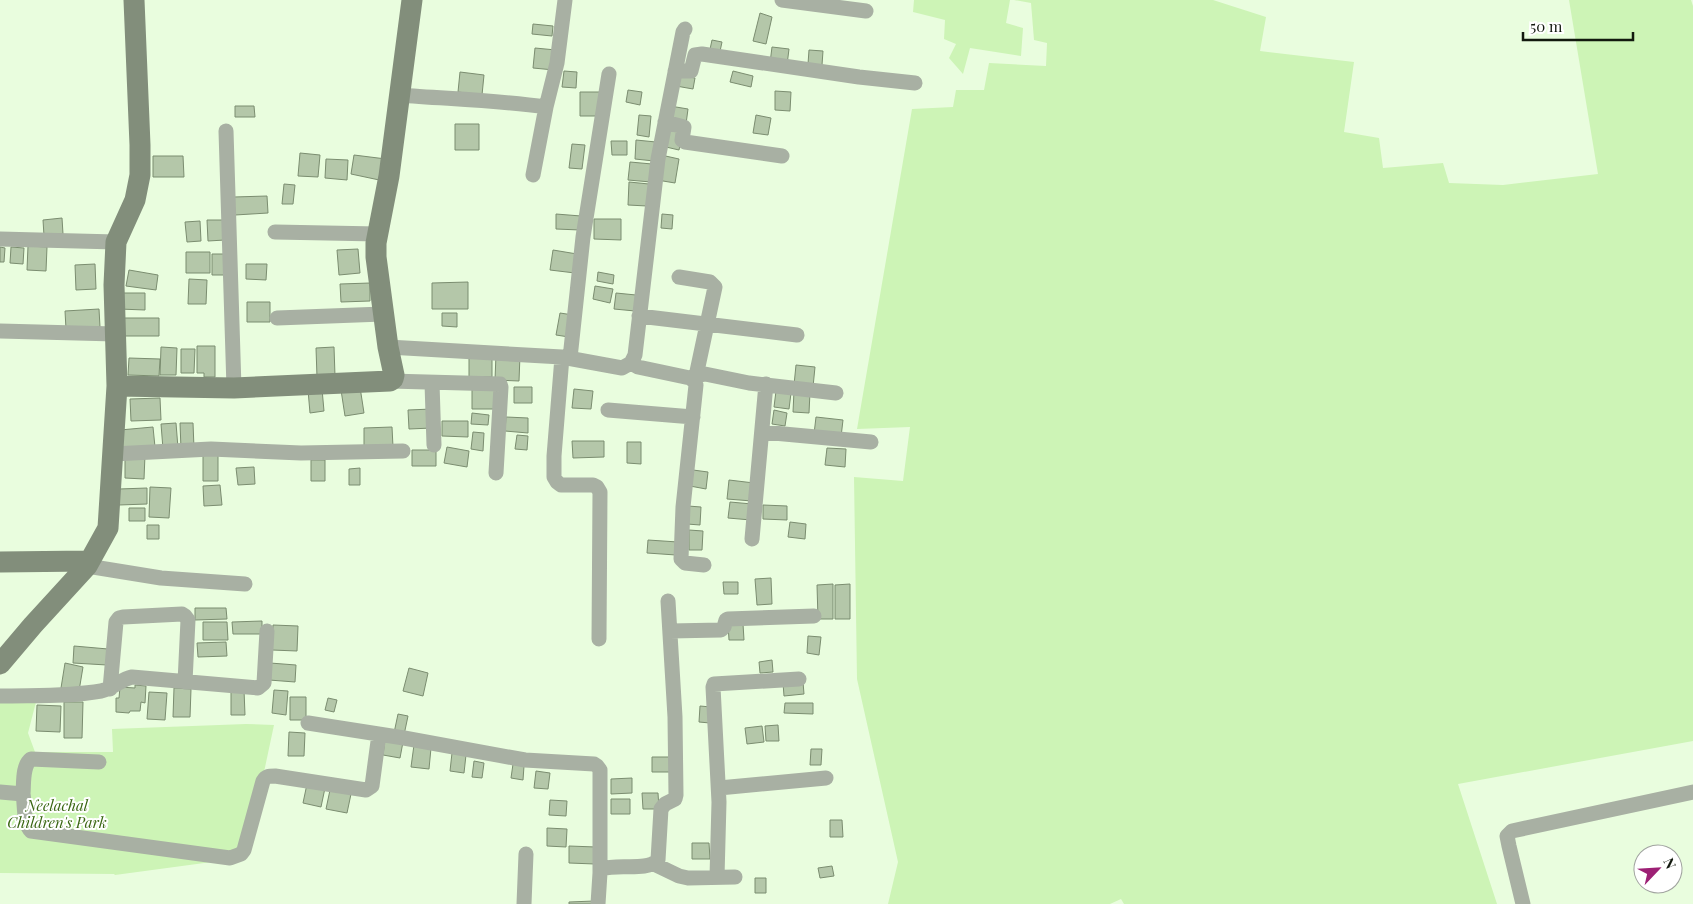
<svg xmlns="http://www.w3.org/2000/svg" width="1693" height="904" font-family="'Playfair Display',serif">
  <rect width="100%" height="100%" fill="#e9fdde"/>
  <path fill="#cdf4b6" d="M914 0H1010L1006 23 1023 28 1021 56 970 48 963 74 949 58 956 44 944 39 945 20 913 12Z
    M1014 0H1213L1266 17 1260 51 1354 62 1344 132 1379 138 1383 168 1443 163 1449 183 1503 185 1598 174 1569 0H1691L1693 6V741L1458 784 1497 904H1124L1121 899 1110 904H888L898 862 857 679 854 477 903 481 910 427 857 429 912 109 953 107 956 90H984L989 63 1046 66 1047 43 1034 40 1031 3Z
    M0 702H36L28 733 35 752H113L112 729 246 724 274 725 247 852 234 859 115 875 114 874 0 873Z"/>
  <path fill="#b4c7a9" stroke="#7b8d70" d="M760 13 772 17 766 44 753 41Z
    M533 24 553 26 552 36 532 34Z
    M712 40 722 42 719 56 709 54Z
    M772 47 789 49 787 65 770 63Z
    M535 48 556 50 554 70 533 68Z
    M809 50 823 51 822 65 808 64Z
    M564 71 577 72 576 88 562 87Z
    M733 71 753 76 751 87 730 82Z
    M460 72 484 75 482 95 458 92Z
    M678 75 695 78 693 89 676 86Z
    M628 90 642 92 640 105 626 102Z
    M775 91 791 92 790 111 775 110Z
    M580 92H602L601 116H580Z
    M235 106H254L255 117H235Z
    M670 106 688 109 686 124 668 121Z
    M639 115 651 116 649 137 637 135Z
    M756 115 771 118 768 135 753 133Z
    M455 124H479V150H455Z
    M670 128 683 130 679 150 666 147Z
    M636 140 656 142 654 161 635 159Z
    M611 141H627V155H612Z
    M572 144 585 145 582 169 569 168Z
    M300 153 320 155 318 177 298 176Z
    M354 155 386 159 384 181 351 174Z
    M661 155 679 159 675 183 657 180Z
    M153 156H183L184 177H153Z
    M326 159 348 160 347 180 325 178Z
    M630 162 652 164 651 182 628 180Z
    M629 182 649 184 647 206 628 205Z
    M284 184 295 185 293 204H282Z
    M267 196 268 213 235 215 234 197Z
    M556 214 581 216 580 230 556 229Z
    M662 214 673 215 672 229 661 228Z
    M62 218 63 234 44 236 43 220Z
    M594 219H621V240L594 239Z
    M207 220H224L225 240 208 241Z
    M200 221 201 241 187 242 185 222Z
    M28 246 47 247 46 271 27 270Z
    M0 247 5 248 4 262H0Z
    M11 247 24 248 23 264 10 263Z
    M358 249 360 273 339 275 337 250Z
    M553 250 577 254 575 273 550 270Z
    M186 252H210V273H186Z
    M212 254H228L227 275H212Z
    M95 264 96 289 76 290 75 265Z
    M246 264H267L266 280 246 279Z
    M129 270 158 275 156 290 126 286Z
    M598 272 614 275 613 284 597 281Z
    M189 279 207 280 206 304H188Z
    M468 282V309H432V283Z
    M370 283V301L341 302 340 284Z
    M595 286 613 289 610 303 593 299Z
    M119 293H145V310L119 309Z
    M616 293 636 295 635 311 614 309Z
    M247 302H270V322H247Z
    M99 309 100 327 66 329 65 311Z
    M442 313H457V327L442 326Z
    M560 313 573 315 569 337 556 335Z
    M121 318H159V336H121Z
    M197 346H215V377H204V373H197Z
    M161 347 177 348 176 375H160Z
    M334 347 335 376 317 377 316 348Z
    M181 349H195L194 373H181Z
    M496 354 520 355 519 381 495 380Z
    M469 356H492V377H469Z
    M129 358 160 359 159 376 128 375Z
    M796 365 815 367 813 387 794 385Z
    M472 386H497V409H472Z
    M360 387 364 413 345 416 341 390Z
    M514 387H532V403H514Z
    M322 389 324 411 310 413 308 390Z
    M574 389 593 391 591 409 572 408Z
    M776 391 791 393 789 409 774 407Z
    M794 391 810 392 809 413 793 412Z
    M160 398 161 420 131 421 130 399Z
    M432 409V428L409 429 408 410Z
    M774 410 787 413 785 426 772 424Z
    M472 413 489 415 488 425 471 424Z
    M506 417 528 418V433L505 431Z
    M816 417 843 420 841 437 814 434Z
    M442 421H468V437L442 436Z
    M176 423 178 448 163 449 161 424Z
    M180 423H193L194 448 181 449Z
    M153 427 155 447 121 450 120 430Z
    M392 427 393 447 364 448V428Z
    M473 432 484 433 483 451 471 449Z
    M517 435 528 436 527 450 515 449Z
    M572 441H604V457L573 458Z
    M627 442H641V464L627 463Z
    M447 447 469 451 467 467 444 463Z
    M827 448 846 449 845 467 825 465Z
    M412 450H436V466H412Z
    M218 452V481H203V453Z
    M125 455H145L144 479 125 478Z
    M311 460H325V481H311Z
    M254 467 255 484 238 485 236 468Z
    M360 468V485H349V469Z
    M693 470 708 472 706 489 690 486Z
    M729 480 754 483 752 501 727 499Z
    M220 485 222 505 204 506 203 486Z
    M150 487 171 488 169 518 149 517Z
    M147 488V504L119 505V489Z
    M730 502 752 504 751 520 728 518Z
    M763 505 787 506V520L763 519Z
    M688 506 701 507 700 525 687 524Z
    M129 508H145V521H129Z
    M790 522 806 524 805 539 788 537Z
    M147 525H159V539H147Z
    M689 530 703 531 702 550H689Z
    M648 540 678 542 676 555 647 553Z
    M771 578 772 604 757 605 755 579Z
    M723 582H738V594H724Z
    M833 584V619H818L817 585Z
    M850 584V619H835V585Z
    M195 608H226L227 619 195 620Z
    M262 621V634H233L232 622Z
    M203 622H227L228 640H203Z
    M728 624H743L744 640H729Z
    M273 625 298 626 297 651 272 650Z
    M808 636 821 637 819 655 807 653Z
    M226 642 227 656 198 657 197 643Z
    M74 646 108 649 107 665 73 663Z
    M772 660 773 672 760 673 759 662Z
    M65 663 83 667 79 691 61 688Z
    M270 663 296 665 295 682 269 680Z
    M409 668 428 673 423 696 403 691Z
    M803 682 804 694 784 696 783 683Z
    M135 685 146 686 145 703 141 702 140 711H130L129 713 116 712V698H119L120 687 135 688Z
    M174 688 191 689 190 717H173Z
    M244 690 245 715H231V691Z
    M274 690 288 691 286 715 272 713Z
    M149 692 167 693 165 720 147 719Z
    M290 697H306V720H290Z
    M328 698 337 700 334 712 325 710Z
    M64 702H83L82 738H64Z
    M785 703H813V714L784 713Z
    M37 705 61 706 60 732 36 731Z
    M700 706 711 707 710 723 699 722Z
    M398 714 408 716 404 735 394 733Z
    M778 725 779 741H766L765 726Z
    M762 726 764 742 747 744 745 728Z
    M289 732 305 733 304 756H288Z
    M385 739 403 742 400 758 383 755Z
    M414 745 431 748 429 769 411 767Z
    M811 749H822L821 765H810Z
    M452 753 466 755 464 773 450 771Z
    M652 757H673V772H652Z
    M474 761 484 763 482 778 472 777Z
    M513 764 524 766 523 780 511 778Z
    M536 771 550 773 548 789 534 788Z
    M632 778V793L611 794V779Z
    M307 784 325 788 321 807 303 803Z
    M330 790 351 794 347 813 326 809Z
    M642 793H658L659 809H643Z
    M611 799H630V814H611Z
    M550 800 567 801 566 816 549 815Z
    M830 820H842L843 837H830Z
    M547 828 567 829 566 847 547 846Z
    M692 843H709L710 859H692Z
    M569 846 596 847 595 864 569 863Z
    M832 866 834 876 820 878 818 868Z
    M755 878H766V893H755Z
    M594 901V904H569V902Z"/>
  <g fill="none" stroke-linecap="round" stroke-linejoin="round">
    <path stroke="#a8b0a3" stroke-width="15" d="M782 0 866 11
      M675 71H691L695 55 702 54 859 77 915 83
      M399 95C448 99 497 100 546 107
      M665 122 684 127 682 140 685 142 782 156
      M226 131 234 388
      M533 175 546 107 557 63 565 0
      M275 232 378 234
      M0 239 116 242
      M679 277 710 282 715 287 696 376
      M639 316 797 335
      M277 318 383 314
      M0 331 115 334
      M388 347 562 357 622 368 631 363 635 355 658 159 683 32 685 29
      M562 357 554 456V477L557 482 561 485H593L597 487 600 492 599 639
      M570 358 583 237 609 74
      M631 363 638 367 690 378 694 381 696 385 683 507 681 559 685 563 704 565
      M692 379 696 376 705 374 749 383 836 393
      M390 381 500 384 501 387 496 473
      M432 383 434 445
      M608 410 693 417
      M762 432 871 442
      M113 454 211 449 301 453 403 451
      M752 539 766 384
      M87 566 161 578 245 584
      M670 631 721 630 724 627 726 620 728 619 814 616
      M110 689 116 622 119 618 123 617 182 614 185 616 188 620 185 682
      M0 696C33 695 68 697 101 691 113 689 121 679 132 677L258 688 264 683 267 631
      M308 723 404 738 525 760 594 764 597 766 600 770V873
      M719 788 826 778
      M0 792 23 794C25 804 23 824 31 831L230 858 241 854 244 850 263 781C266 776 269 776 275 776L366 790 372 786 379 734
      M23 794C24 783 22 766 31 759L99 762
      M654 864 679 876 688 878 735 877
      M717 877 719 802 713 687 714 684 799 679
      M524 904 526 854
      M598 904 600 873 602 869C618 863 646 872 658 860L661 809 665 804 675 799 676 795 675 717 668 601
      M1523 904 1509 846 1507 836 1512 831 1693 792"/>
    <path stroke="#828e7b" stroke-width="21" d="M134 0 140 145V175L135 200 116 242 114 285 117 386 234 388 390 381 393 379 394 375 388 347 376 257V243L389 176 412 0
      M0 562 89 561
      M0 664 33 625 87 566 108 528 117 386"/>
  </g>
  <g text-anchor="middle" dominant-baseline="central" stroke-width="4" stroke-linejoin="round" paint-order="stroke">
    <g font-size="15" font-style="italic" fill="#396612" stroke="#fff">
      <text x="57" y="805">Neelachal<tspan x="57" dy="17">Children's Park</tspan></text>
    </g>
  </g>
  <g transform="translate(1658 869) rotate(65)"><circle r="24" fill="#ffffff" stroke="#a0a39f"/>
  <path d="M0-4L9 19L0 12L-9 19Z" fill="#9d2075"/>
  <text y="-8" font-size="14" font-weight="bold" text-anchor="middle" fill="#12190e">N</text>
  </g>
  <path d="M1523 32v8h110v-8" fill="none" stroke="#12190e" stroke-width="2.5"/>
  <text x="1530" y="32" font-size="15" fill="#12190e" stroke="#ffffff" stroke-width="4" paint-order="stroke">50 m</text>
</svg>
